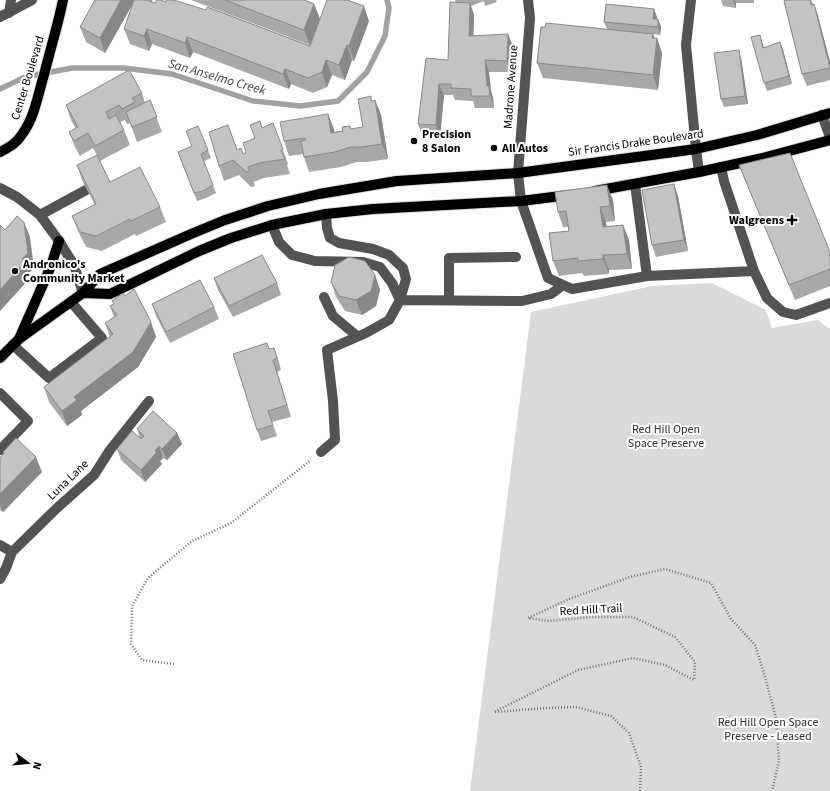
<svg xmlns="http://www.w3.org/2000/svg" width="830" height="791" font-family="'Source Sans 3',sans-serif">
  <rect width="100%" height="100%" fill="#fff"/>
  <path fill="#dadada" d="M712 283 766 310 772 328 818 320 828 328 830 327V791H470L531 312 652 286Z"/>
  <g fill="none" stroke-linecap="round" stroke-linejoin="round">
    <path stroke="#a1a1a1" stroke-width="5.5" d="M0 89 25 77 72 68H124L172 74 253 101 300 106 338 101 367 72 385 36 389 8 387 0"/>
    <defs>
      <path id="major" d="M0 152C10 147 17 143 23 133 35 116 38 94 44 75 50 50 58 25 63 0
        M595 191 699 172 763 158 830 140
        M83 293 110 294 199 251 231 238 272 225 326 214 373 209 521 201 569 195
        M19 339 51 266 59 241
        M0 358 19 339 83 293 100 274 191 234 225 220 268 206 319 194 397 181 518 173 696 149 757 135 830 113"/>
    </defs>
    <use href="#major" stroke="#dbdbdb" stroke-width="12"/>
    <path stroke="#757575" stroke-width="2.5" stroke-dasharray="1 2" stroke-linecap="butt" d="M174 664 142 660 131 644 132 606 148 578 192 541 231 523 311 460
      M640 791 641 767 629 733 611 716 576 707 546 708 494 712 578 670 633 658 665 665 694 680 695 662 675 637 633 617H590L549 621 528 618 569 599 630 577 665 569 711 583 731 619 755 645 764 673 776 718 779 761 772 791"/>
    <path stroke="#535353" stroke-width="10" d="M528 0 530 18 518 173 521 201 548 278 572 289 647 276
      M691 0 686 45 696 149 699 172
      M9 13 11 0
      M0 17 32 0
      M822 115 830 137
      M721 167 724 181 754 271 767 298 783 312 796 315 830 303
      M635 184 647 276 754 271
      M0 188 17 197 40 215 59 241 74 265 83 293
      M40 215 86 190
      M272 225 279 242 292 255 315 261 363 262 380 267 392 283 400 300
      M324 297 333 316 357 336
      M400 300 522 301 551 294 563 285
      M449 300V258L516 257
      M13 345 49 378 102 338 71 302
      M0 393 28 421 0 450
      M321 452 335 440 333 401 327 350 366 333 389 320 400 300 406 279 403 268 389 255 373 249 339 243 330 238 327 228 326 214
      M0 545 12 552
      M0 579 6 568 12 552 57 508 94 475 110 450 149 401"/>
    <use href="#major" stroke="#000" stroke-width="10"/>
  </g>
  <path fill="#a8a8a8" d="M95 0H152V2L310 46 369 21 354 61 352 60 345 80 332 75 327 87 313 93 291 84 289 89 193 52 190 58 152 44 149 51 130 44 124 29 134 1 105 53 86 42 80 27Z
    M191 0H304L314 4 320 19 310 45Z
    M455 0H496L497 2 485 6 484 1 471 6 474 15 473 36 513 46 511 72H489L491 91 493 98 494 108H475L473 101 455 100 453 95H444L440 137 422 135 418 124 448 60 456 3Z
    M721 0H754V3H736V8L723 6Z
    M786 0H811L813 4H814L818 16 830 62V80L807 86 802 74Z
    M657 17V19H658L661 27 660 35 653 34 662 53 658 90 543 78 537 63 545 27 607 29 604 22Z
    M760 35 764 48 780 42 783 50 792 84 767 91 764 83Z
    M741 58 748 104 724 107 721 99Z
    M142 93 145 103 150 100 162 132 137 142 130 123 127 124 125 120 120 122 124 130 130 145 100 161 93 148 80 156 75 147 69 132 76 129 71 120 66 105Z
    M371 96 372 101 375 100 381 115 388 159 367 162H357L341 167 309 172 303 154 289 156 284 141 328 114 334 132 363 127Z
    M273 123 288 164 287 165 290 174 264 178 254 182 255 186 251 187 239 175 224 181 219 166 237 150 243 154 246 152 255 138 250 125 262 128Z
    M208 150 211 158 204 161 216 193 206 198 197 201 178 152Z
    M77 165 160 207 166 222 136 236 135 234 102 251 86 247 78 231 72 216 95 205 82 180Z
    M739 165 830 252V286L795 300 745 180Z
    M678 196 688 251 656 257 652 245Z
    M613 200 615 221 606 222V227L623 225 629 240 632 269 609 270V274L584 276 582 273 559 276 553 261 569 231 568 227H563L558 212Z
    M375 275 380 290 376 306 362 315 345 311 336 297 331 282Z
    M214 278 277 283 281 295 233 317 218 290Z
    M112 301 156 337 138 367 81 411 82 415 67 426 49 402 44 387 110 337 105 323 114 317 110 306 114 304Z
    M152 304 214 307 219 319 170 343 156 316Z
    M274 348 281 370 277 372 291 417 272 422 277 436 261 441 257 430 269 349Z
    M137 429 177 433 182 444 167 460 163 458 160 461 162 464 145 482 121 460 117 449 140 439Z
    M3 452 42 472 3 512 0 510V458L4 454Z"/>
  <path fill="#888" d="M121 0H135L105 53 100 38Z
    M733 0H735L736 3V8Z
    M470 3 474 15 473 48 469 36Z
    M314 4 320 19 310 45 304 30Z
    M814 4 818 16 830 62V67Z
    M364 6 369 21 354 61 349 46Z
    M654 9 657 17 656 27 653 19Z
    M658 19 661 27 660 35 658 27Z
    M147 29 152 44 149 51 144 36Z
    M508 34 513 46 511 72 507 61Z
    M653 34 656 43 657 38 662 53 658 90 653 75 652 38Z
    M187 37 193 52 190 58 185 43Z
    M780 42 783 50 792 84 789 76Z
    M347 45 352 60 345 80 339 65Z
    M739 50 741 58 748 104 745 96Z
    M326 60 332 75 327 87 322 72Z
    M485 60 489 72 491 91 493 98 494 108 487 86Z
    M285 69 291 84 289 89 283 74Z
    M439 84 444 95 440 137 436 125Z
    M375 100 381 115 388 159 382 144Z
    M328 114 334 129 337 148 331 133Z
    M674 184 678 196 688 251 684 240Z
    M607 185 613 200 615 221 610 206Z
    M600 207 606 222 608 242 603 227Z
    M24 222 30 237 34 268 29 273 31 277 0 311V290L22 259Z
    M623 225 629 240 632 269 627 254Z
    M603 255 609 270V274L603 259Z
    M375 275 380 290 376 306 362 315 356 300Z
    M151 322 156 337 138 367 81 411 82 415 67 426 62 411 74 397Z
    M274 348 278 359 281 370 277 358Z
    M273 360 277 372 291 417 287 405Z
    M177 433 182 444 167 460 162 449Z
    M159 446 163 458 160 461 162 464 145 482 141 470Z
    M36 457 42 472 3 512 0 505V494Z"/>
  <path fill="#c3c3c3" stroke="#888" d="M95 0H121L100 38 80 27Z
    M134 0H149V1L155 3 157 0H161L166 2V0H174L206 10 207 7 310 46 327 0H347L364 6 349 46 347 45 339 65 326 60 322 72 308 78 285 69 283 74 187 37 185 43 147 29 144 36 124 29Z
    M225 0H304L314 4 304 30Z
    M786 0H810L811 5 814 4 830 68 802 74 784 1Z
    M450 2 470 3 469 36 508 34 507 61 485 60 487 86H489L490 96H471V89L451 88V84H439L436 125 418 124 426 58 448 60Z
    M606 4 654 9 653 19H658V27L604 22Z
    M546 23 653 34 652 38H657L653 75 537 63 541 27H545Z
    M760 35 763 48 780 42 789 76 764 83 751 37Z
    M739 50 745 96 721 99 714 53Z
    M129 70 142 93 132 98 135 102 122 109 119 105 106 112 109 119 116 115 124 130 95 146 88 133 74 141 69 132 78 127 66 105Z
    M371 96V101L375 100 382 144 362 147H351L335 152 304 157 301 141 306 140 305 138 284 141 280 122 328 114 331 133 343 131 342 127 350 126 351 129 363 127 358 99Z
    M150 100 157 117 132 127 126 112Z
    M260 121 262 128 273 123 283 149 281 150 285 159 259 163 248 167 250 171 246 172 233 160 219 166 209 132 228 125 237 150 241 148 243 154 246 152 243 143 255 138 250 125Z
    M198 126 208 150 201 154 213 185 203 191 194 193 178 152 192 146 186 131Z
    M790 153 830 252V269L789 285 739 165Z
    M97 155 110 182 140 167 160 207 131 221 130 219 96 236 80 232 72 216 96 204 77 165Z
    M674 184 684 240 652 245 642 190Z
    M607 185 610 206 600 207 603 227 623 225 627 254 603 255V259L578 261V258L553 261 549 233 569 231 566 211 558 212 555 192Z
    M17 216 24 222 28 253 22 259 25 262 0 290V225L5 230Z
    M262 255 277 283 229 306 214 278Z
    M349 257 365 261 375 275 371 291 356 300 339 296 331 282 335 265Z
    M200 280 214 307 166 332 152 304Z
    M134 289 151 322 133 352 74 397 77 400 62 411 44 387 113 334 105 323 117 315 110 306 114 304 112 301 123 293 125 296Z
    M267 343 269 349 274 348 277 358 273 360 287 405 268 411 273 425 257 430 233 354Z
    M153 411 177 433 162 449 159 446 155 451 157 452 141 470 117 449 132 431 141 439 144 436 137 429Z
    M16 438 36 457 0 494V458L4 453 3 452Z"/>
  <g fill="#000" stroke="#fff" stroke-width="1.5">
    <circle cx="414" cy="141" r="4"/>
    <circle cx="494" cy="148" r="4"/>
    <path d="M790 214h4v4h4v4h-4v4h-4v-4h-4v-4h4z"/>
    <circle cx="15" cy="271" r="4"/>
  </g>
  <g text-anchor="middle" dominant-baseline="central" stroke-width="4" stroke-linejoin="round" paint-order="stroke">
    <g font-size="12" fill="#000" stroke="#fff">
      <text transform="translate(28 78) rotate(-73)">Center Boulevard</text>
      <text transform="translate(511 87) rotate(-86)">Madrone Avenue</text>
      <text transform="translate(636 143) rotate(-8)">Sir Francis Drake Boulevard</text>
      <text transform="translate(68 480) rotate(-44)">Luna Lane</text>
      <text transform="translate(591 610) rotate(-3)">Red Hill Trail</text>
    </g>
    <g font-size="12" font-weight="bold" fill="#000" stroke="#fff" text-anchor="start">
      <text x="422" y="134">Precision<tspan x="422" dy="14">8 Salon</tspan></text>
      <text x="502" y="148">All Autos</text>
      <text x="784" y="220" text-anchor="end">Walgreens</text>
      <text x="23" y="264">Andronico's<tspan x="23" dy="14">Community Market</tspan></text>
    </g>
    <g font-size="12" fill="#313131" stroke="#fff">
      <text x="666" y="429">Red Hill Open<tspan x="666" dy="14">Space Preserve</tspan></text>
      <text x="768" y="722">Red Hill Open Space<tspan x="768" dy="14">Preserve - Leased</tspan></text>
    </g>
    <g font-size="13" font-style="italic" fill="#424242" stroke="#fff">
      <text transform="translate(217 77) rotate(16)">San Anselmo Creek</text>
    </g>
  </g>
  <g transform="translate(28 763) rotate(106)" stroke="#ffffff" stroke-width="3" paint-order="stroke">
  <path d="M0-3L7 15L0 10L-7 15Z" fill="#000000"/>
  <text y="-6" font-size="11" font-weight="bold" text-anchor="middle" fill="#000000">N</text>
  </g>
</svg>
